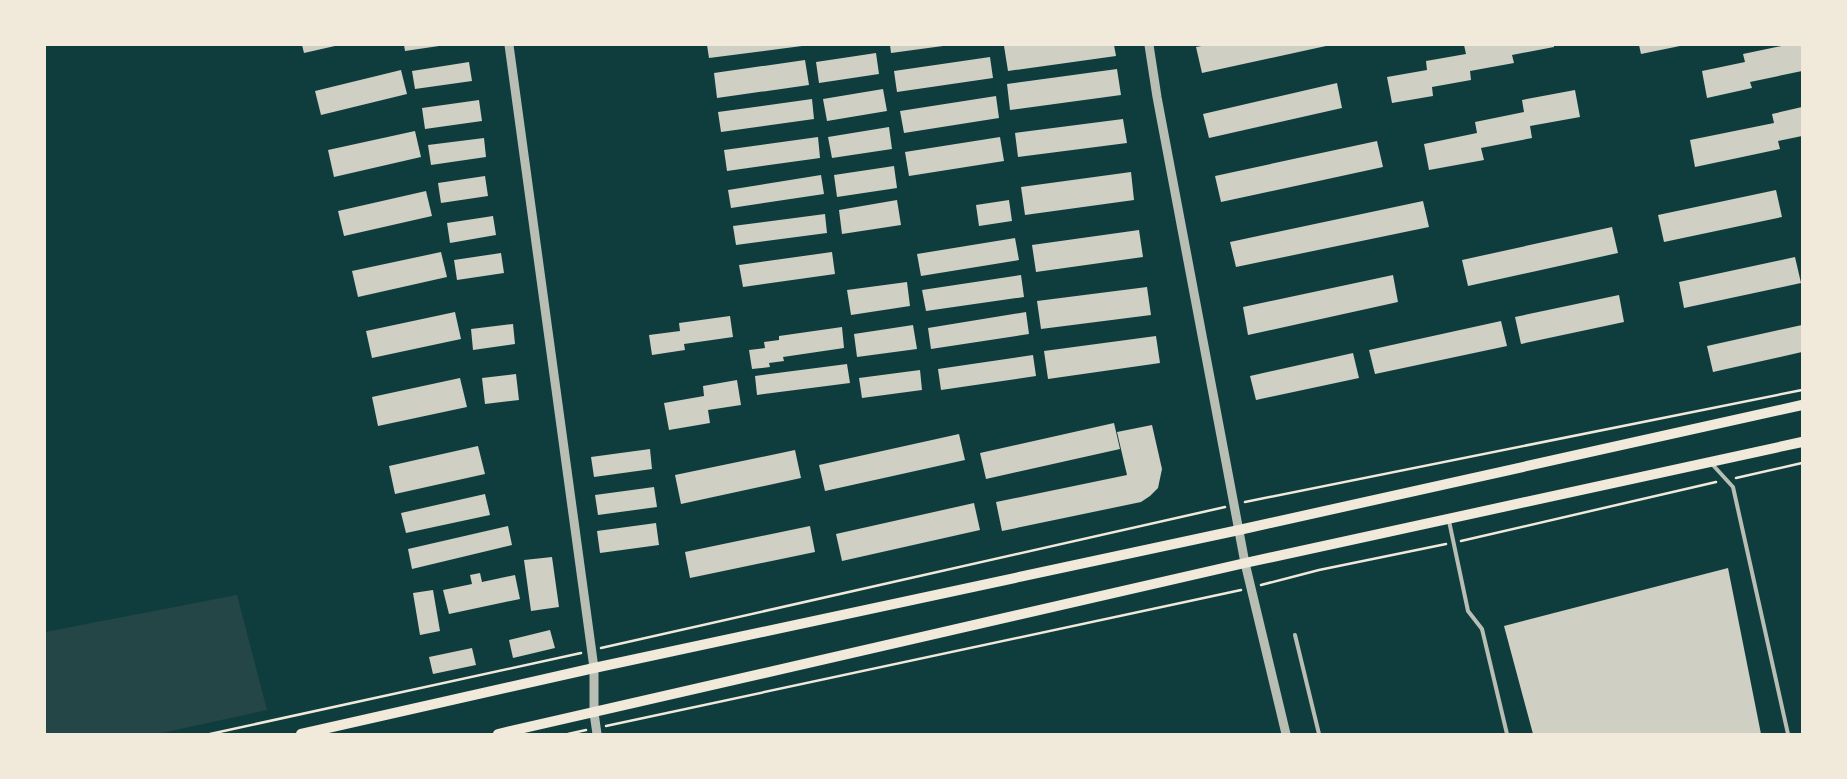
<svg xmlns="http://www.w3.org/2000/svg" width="1847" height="779" font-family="Overpass,sans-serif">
  <rect width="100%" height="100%" fill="#0f3d3e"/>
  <path fill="#244646" d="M237 595 267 710 157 734H45V632Z"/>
  <path fill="#cfcfc3" d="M302 45H335V46L304 53Z
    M404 45H439V46L405 51Z
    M707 45H802V46L709 58Z
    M890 45H943V46L891 53Z
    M1011 45H1114L1116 56 1008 71 1004 46Z
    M1207 45H1326V46L1202 73 1196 47Z
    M1464 45H1554V47L1512 55 1514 63 1470 71 1471 80 1432 87 1433 96 1392 103 1387 77 1427 70 1426 61 1466 54Z
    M1639 45H1680V46L1641 54Z
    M1786 45H1802V71L1750 82 1752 88 1707 98 1702 71 1745 62 1743 54Z
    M876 53 879 74 819 83 816 62Z
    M990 57 993 78 897 92 894 71Z
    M805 60 809 85 717 98 714 73Z
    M469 62 472 81 415 89 412 71Z
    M1117 69 1121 95 1010 110 1007 84Z
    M401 70 407 94 321 115 315 91Z
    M1337 83 1342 108 1209 138 1203 114Z
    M883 89 887 111 827 121 823 99Z
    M1575 90 1580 117 1530 126 1532 138 1481 148 1484 160 1429 170 1424 144 1477 133 1475 122 1524 112 1522 100Z
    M996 96 999 118 904 133 900 111Z
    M812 99 814 119 721 132 718 112Z
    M479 100 482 121 425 129 422 108Z
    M1802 107V136L1778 141 1780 149 1695 167 1690 140 1774 123 1772 114Z
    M1123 119 1127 143 1018 157 1015 133Z
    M889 127 892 149 832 158 828 137Z
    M415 131 421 157 334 177 328 150Z
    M818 137 820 158 727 171 724 150Z
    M1000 137 1004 161 909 176 905 152Z
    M484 138 486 157 431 165 428 145Z
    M1377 141 1383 167 1221 202 1215 176Z
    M894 166 897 188 837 197 834 175Z
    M1131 172 1134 200 1025 215 1021 187Z
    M821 175 824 194 731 208 728 190Z
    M485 176 488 196 441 203 438 183Z
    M1776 190 1782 217 1664 242 1658 215Z
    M426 191 432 216 344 236 338 211Z
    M897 200 901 225 842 234 839 210Z
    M1009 200 1012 221 979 226 976 205Z
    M1423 201 1429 227 1236 267 1230 242Z
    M825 214 827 233 736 245 733 226Z
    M493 216 496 235 450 243 447 223Z
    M1612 227 1618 253 1468 286 1462 260Z
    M1139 230 1143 257 1036 272 1032 245Z
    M1015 238 1019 260 921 276 917 254Z
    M441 252 447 277 358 297 352 271Z
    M832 252 835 274 743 287 739 265Z
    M501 253 504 273 457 280 454 260Z
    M1795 257 1801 283 1684 308 1679 282Z
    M1021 275 1024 297 926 311 922 290Z
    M1393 275 1398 302 1248 335 1243 307Z
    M907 282 910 306 851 315 847 290Z
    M1147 287 1151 315 1041 329 1037 301Z
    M1619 295 1624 322 1521 344 1515 317Z
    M455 312 461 339 372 358 366 331Z
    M1026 312 1029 334 931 349 928 328Z
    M730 316 733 337 684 344 685 350 652 355 649 335 680 331 679 323Z
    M1501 321 1507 346 1375 374 1369 350Z
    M513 324 515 344 473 350 471 329Z
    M913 325 917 349 857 357 854 334Z
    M1802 325V352L1713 372 1707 346Z
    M842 327 844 348 783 357 784 361 769 363 770 367 752 369 749 350 765 348 764 342 779 340V336Z
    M1156 336 1160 363 1048 379 1044 351Z
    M1353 353 1359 378 1256 400 1250 376Z
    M1033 355 1036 376 941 390 938 369Z
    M847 364 850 383 757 395 755 376Z
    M920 370 922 390 862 398 859 378Z
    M516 374 519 400 485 404 482 378Z
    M460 378 467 407 378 426 372 397Z
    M737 380 741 405 708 410 710 423 669 430 664 403 704 396 703 386Z
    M1114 423 1120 449 986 479 980 453Z
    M1152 425 1162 469 1158 488 1150 496 1141 502 1002 531 996 502 1127 475 1117 432Z
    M959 434 965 460 825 491 819 465Z
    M478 446 485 474 395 494 389 466Z
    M650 449 652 469 594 477 591 457Z
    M795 450 801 478 681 504 675 475Z
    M654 487 657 507 598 515 595 495Z
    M485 494 490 515 406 533 401 513Z
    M974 503 980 530 842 561 836 534Z
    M656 523 659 545 600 553 597 531Z
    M508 526 512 545 412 569 408 549Z
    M810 526 815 552 690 578 685 552Z
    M552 557 559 607 531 611 524 560Z
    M1728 568 1761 734H1533L1504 626Z
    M480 573 482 582 515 575 520 599 449 614 443 590 472 584 470 575Z
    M433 590 440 631 420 635 413 593Z
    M550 630 555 648 513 658 509 640Z
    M472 648 476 665 433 674 429 657Z"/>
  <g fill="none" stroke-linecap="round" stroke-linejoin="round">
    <path stroke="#f1e9da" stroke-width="2.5" d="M1736 478 1802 463
      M1245 502 1802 390
      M1461 541 1716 482
      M1261 585 1319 570 1446 544
      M601 648 1225 507
      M606 726 1241 590
      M210 734 581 653
      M568 734 586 730"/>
    <path stroke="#b8beb3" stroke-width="4" d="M1711 463 1733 487 1788 734
      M1449 521 1468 611 1482 629 1507 734
      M1295 635 1319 734"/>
    <path stroke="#b8beb3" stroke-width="9" d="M509 45 594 668V713L597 734
      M1149 45 1157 97 1245 563 1286 734"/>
    <path stroke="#f1e9da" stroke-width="10" d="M301 734 594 668 1239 530 1802 405
      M498 734 1245 563 1802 442"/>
  </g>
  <rect width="1847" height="779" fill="none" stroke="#f1e9da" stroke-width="92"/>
</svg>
